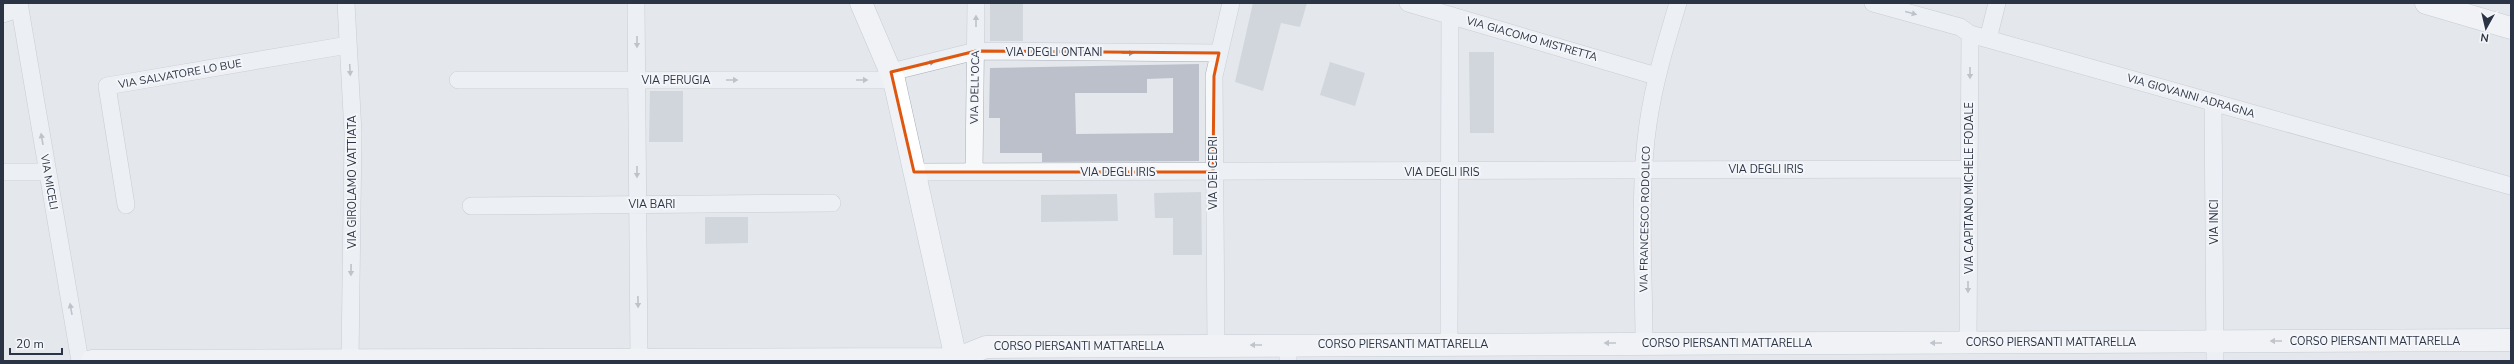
<svg xmlns="http://www.w3.org/2000/svg" width="2514" height="364" font-family="'Nunito Sans',sans-serif">
  <rect width="100%" height="100%" fill="#e4e7ec"/>
  <path fill="#bbc0ca" fill-rule="evenodd" d="M990 3H1023V41H990Z
    M1253 3H1307L1300 27 1281 23 1263 91 1235 82Z
    M1469 52H1494V133H1470Z
    M1330 62 1365 73 1355 106 1320 95Z
    M1199 64V161L1042 162V153H1000V118H989L990 68ZM1173 78V133L1076 134 1075 93H1147V79Z
    M650 91H683V142H649Z
    M1201 192 1202 255H1173V218H1155L1154 193Z
    M1117 194 1118 221 1041 222V195Z
    M705 217H748V243L705 244Z"/>
  <g fill="none" stroke-linecap="round" stroke-linejoin="round">
    <defs>
      <path id="minor" d="M19 3 80 361
        M346 3 353 133 350 360
        M636 3 639 360
        M1408 3 1656 76
        M1873 3 1960 27 1970 34 2511 186
        M3 14 20 8
        M1988 39 1997 3
        M891 72 976 51 1219 53
        M458 80H894
        M2213 102 2215 361
        M3 172H48
        M914 172 1969 169
        M974 172 976 3
        M126 205 107 86 348 45
        M471 206 832 203
        M1449 343 1450 15
        M1644 343C1644 274 1638 192 1648 124 1654 82 1666 43 1678 3
        M1968 343 1970 34
        M1288 345V361
        M1216 346 1214 76 1231 3"/>
      <path id="major" d="M861 3 894 80 956 359
        M2426 3 2511 28
        M956 359 986 347 2511 340
        M92 361 956 359 967 361"/>
    </defs>
    <use href="#minor" stroke="#a9aeb7" stroke-width="18"/>
    <use href="#major" stroke="#a3abb8" stroke-width="23"/>
    <use href="#minor" stroke="#f7f8fa" stroke-width="17"/>
    <use href="#major" stroke="#fff" stroke-width="22"/>
  </g>
  <defs><path id="oneway-solid" d="M-6-.8H1V-3.2L6.5 0L1 3.2V.8H-6Z"/></defs>
  <g fill="#9196a0">
    <use href="#oneway-solid" transform="translate(1911 13) rotate(15)"/>
    <use href="#oneway-solid" transform="translate(976 21) rotate(-90)"/>
    <use href="#oneway-solid" transform="translate(637 42) rotate(90)"/>
    <use href="#oneway-solid" transform="translate(1128 53)"/>
    <use href="#oneway-solid" transform="translate(929 63) rotate(-14)"/>
    <use href="#oneway-solid" transform="translate(350 70) rotate(87)"/>
    <use href="#oneway-solid" transform="translate(1970 73) rotate(90)"/>
    <use href="#oneway-solid" transform="translate(732 80)"/>
    <use href="#oneway-solid" transform="translate(862 80)"/>
    <use href="#oneway-solid" transform="translate(42 139) rotate(-100)"/>
    <use href="#oneway-solid" transform="translate(637 172) rotate(90)"/>
    <use href="#oneway-solid" transform="translate(351 270) rotate(91)"/>
    <use href="#oneway-solid" transform="translate(1968 287) rotate(90)"/>
    <use href="#oneway-solid" transform="translate(638 302) rotate(89)"/>
    <use href="#oneway-solid" transform="translate(71 309) rotate(-100)"/>
  </g>
  <g fill="#959aa2">
    <use href="#oneway-solid" transform="translate(2276 341) rotate(180)"/>
    <use href="#oneway-solid" transform="translate(1610 343) rotate(-180)"/>
    <use href="#oneway-solid" transform="translate(1936 343) rotate(180)"/>
    <use href="#oneway-solid" transform="translate(1256 345) rotate(180)"/>
  </g>
  <path d="M0 0H2514V364H0ZM976 51 1219 53 1214 76 1213 172H914L891 72Z" fill="#e4e7ec" fill-opacity=".55" fill-rule="evenodd"/>
  <path fill="none" stroke="#df570f" stroke-width="3" stroke-linejoin="round" d="M976 51 1219 53 1214 76 1213 172H914L891 72Z"/>
  <g text-anchor="middle" dominant-baseline="central" stroke-width="4" stroke-linejoin="round" paint-order="stroke">
    <g font-size="11" fill="#2b3445" stroke="#f4f6f9">
      <text transform="translate(1532 39) rotate(16)">VIA GIACOMO MISTRETTA</text>
      <text x="1054" y="52">VIA DEGLI ONTANI</text>
      <text transform="translate(180 74) rotate(-10)">VIA SALVATORE LO BUE</text>
      <text x="676" y="80">VIA PERUGIA</text>
      <text transform="translate(975 87) rotate(-89)">VIA DELL'OCA</text>
      <text transform="translate(2191 96) rotate(16)">VIA GIOVANNI ADRAGNA</text>
      <text x="1766" y="169">VIA DEGLI IRIS</text>
      <text x="1118" y="172">VIA DEGLI IRIS</text>
      <text x="1442" y="172">VIA DEGLI IRIS</text>
      <text transform="translate(1213 173) rotate(-90)">VIA DEI CEDRI</text>
      <text transform="translate(49 182) rotate(80)">VIA MICELI</text>
      <text transform="translate(352 182) rotate(-90)">VIA GIROLAMO VATTIATA</text>
      <text transform="translate(1969 188) rotate(-90)">VIA CAPITANO MICHELE FODALE</text>
      <text x="652" y="204">VIA BARI</text>
      <text transform="translate(1645 219) rotate(-89)">VIA FRANCESCO RODOLICO</text>
      <text transform="translate(2214 222) rotate(-90)">VIA INICI</text>
      <text x="2375" y="341">CORSO PIERSANTI MATTARELLA</text>
      <text x="2051" y="342">CORSO PIERSANTI MATTARELLA</text>
      <text x="1727" y="343">CORSO PIERSANTI MATTARELLA</text>
      <text x="1403" y="344">CORSO PIERSANTI MATTARELLA</text>
      <text x="1079" y="346">CORSO PIERSANTI MATTARELLA</text>
    </g>
  </g>
  <rect width="2514" height="364" fill="none" stroke="#2b3445" stroke-width="8"/>
  <g transform="translate(2486 28) rotate(188)" stroke="#f4f6f9" stroke-width="3" paint-order="stroke">
  <path d="M0-3L7 15L0 10L-7 15Z" fill="#2b3445"/>
  <text y="-6" font-size="11" font-weight="bold" text-anchor="middle" fill="#2b3445">N</text>
  </g>
  <path d="M10 348v6h52v-6" fill="none" stroke="#2b3445" stroke-width="2"/>
  <text x="16" y="348" font-size="12" fill="#2b3445" stroke="#f4f6f9" stroke-width="3" paint-order="stroke">20 m</text>
</svg>
